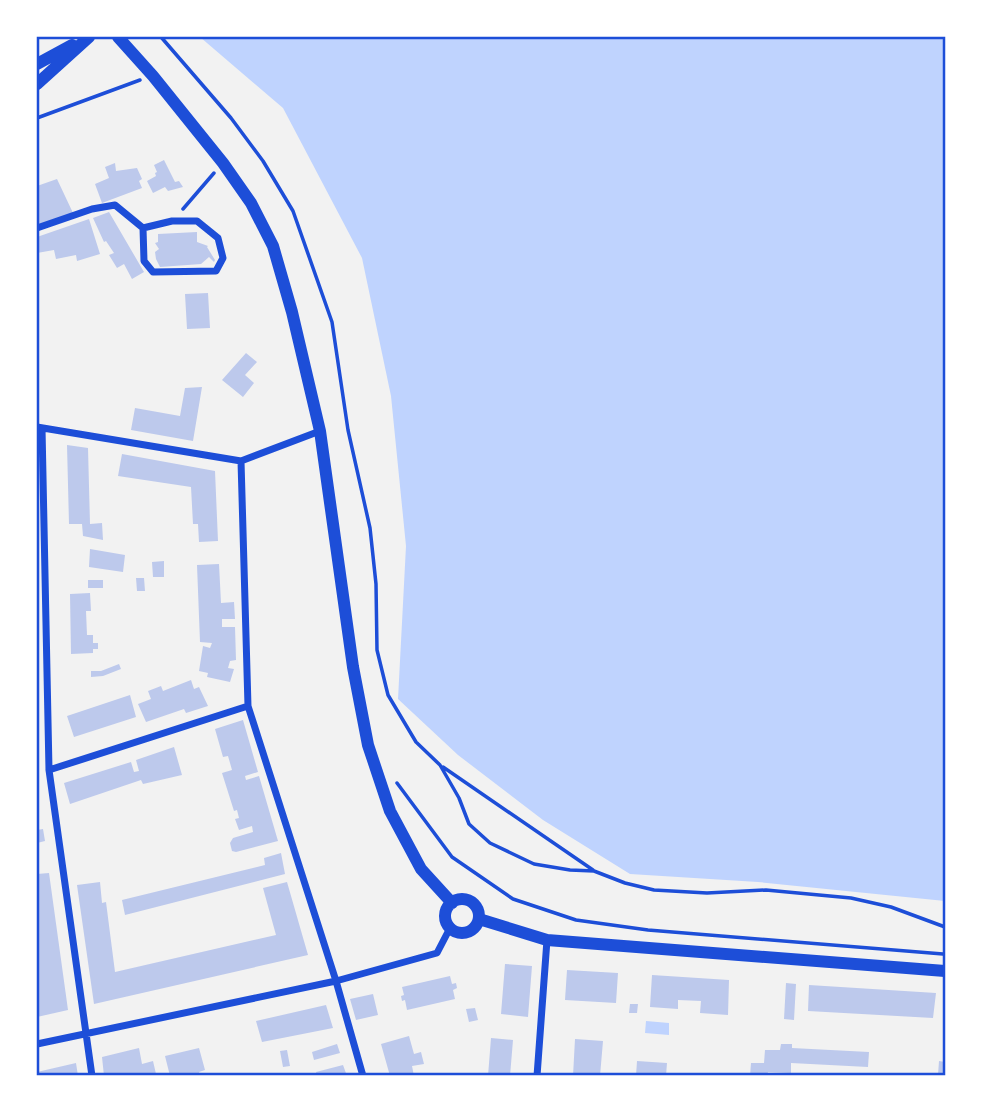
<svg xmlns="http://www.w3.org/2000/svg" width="982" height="1113" font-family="Cabin,sans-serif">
  <rect width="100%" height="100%" fill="#f2f2f2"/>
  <path fill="#bfd3fe" d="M200 37H945V901L758 882 630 874 543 820 458 755 398 699 406 546 391 396 362 258 283 108Z
    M646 1021 669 1023V1035L645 1033Z"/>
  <path fill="#bdc9ec" d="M164 160 175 182 179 181 183 187 168 191 165 187 153 193 147 181 156 176 155 173 157 172 154 165Z
    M115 163 116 171 137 168 142 179 139 181 142 188 102 203 95 184 109 178 105 167Z
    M57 179 73 213 39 225 37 186Z
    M109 212 144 272 132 279 124 264 117 268 109 255 114 253 106 241 104 242 93 218Z
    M89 219 100 254 77 261 76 255 56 259 54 250 37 253V237Z
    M197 232V242L208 246 207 247 215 260 214 262 209 257 201 264 160 267 156 259 155 252 159 249 155 243 158 242V234Z
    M208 293 210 328 187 329 185 294Z
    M246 353 257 362 245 375 254 383 243 397 222 380Z
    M202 387 193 441 131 430 135 408 180 416 185 388Z
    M67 445 88 448 90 524 102 523 103 540 83 536 82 524H69Z
    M122 454 215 471 218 541 199 542 198 524H193L191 487 118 476Z
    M90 549 125 555 123 572 89 567Z
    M164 561V577H153L152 562Z
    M219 564 221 603 234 602 235 619H222V627H235L236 660 230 661 228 668 234 669 230 682 207 677 208 673 199 671 203 646 210 648 212 643 200 642 197 565Z
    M136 578H144L145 591H137Z
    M88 580H103V588H88Z
    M90 593 91 611H86L87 635H93V643H98V649H93V653L71 654 70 594Z
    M119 664 121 669 103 676 91 677V671H101Z
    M191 680 194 689 199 687 208 706 186 713 184 709 146 722 138 704 151 699 148 691 161 686 163 691Z
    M130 695 136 717 74 737 67 716Z
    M243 720 258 772 245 776 246 780 259 776 278 841 236 852 232 851 230 843 233 838 253 832 252 826 239 830 235 819 239 818 237 810 234 811 222 773 232 770 228 756 223 757 215 729Z
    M174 747 182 775 143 784 141 780 70 804 64 783 131 762 134 772 139 771 136 760Z
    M43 829 45 841 37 843V830Z
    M281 853 285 874 125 915 122 900 265 865 264 858Z
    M49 873 68 1010 37 1017V874Z
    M100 882 102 903 106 902 115 972 276 935 263 888 287 882 308 955 94 1004 77 885Z
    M505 964 532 966 528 1017 501 1014Z
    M567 970 618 973 616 1003 565 1000Z
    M652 975 729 980 728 1015 700 1013 701 1001 678 1000V1009L650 1007Z
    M450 976 452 984 456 983 457 988 453 990 455 999 407 1010 405 1000 402 1001 401 996 404 995 402 987Z
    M786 983 796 984 794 1020 784 1019Z
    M809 985 936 993 933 1018 808 1011Z
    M373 994 378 1015 356 1020 350 999Z
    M630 1004H638L637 1013H629Z
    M326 1005 333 1028 262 1042 256 1021Z
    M475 1008 478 1020 469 1022 466 1009Z
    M409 1036 414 1054 421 1052 424 1064 412 1066 414 1076H390L381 1044Z
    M491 1038 513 1040 510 1076H488Z
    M575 1039 603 1041 600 1076H573Z
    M337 1044 340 1053 314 1060 312 1052Z
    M781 1044H792V1048L869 1052 868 1067 791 1063V1073L768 1072 767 1076H750L751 1063H764L765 1050H780Z
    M139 1048 142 1064 153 1061 156 1074 104 1076 102 1057Z
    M199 1048 205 1070 199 1072 200 1076H189V1074L170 1076 165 1056Z
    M287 1050 290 1066 283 1067 280 1051Z
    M637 1061 667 1063 666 1076H636Z
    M939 1061 945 1062V1076L938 1075Z
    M76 1063 78 1076H37V1072Z
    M343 1065 347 1076H317L316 1072Z"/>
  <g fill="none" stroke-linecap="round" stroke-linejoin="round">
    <path stroke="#1d4ed8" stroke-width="3.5" d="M161 37 231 118 263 161 293 211 332 322 348 430 370 528 376 584 377 650 388 695 416 742 440 765 459 798 469 824 490 843 534 864 570 870 594 871 625 883 654 890 707 893 766 890 851 898 891 907 945 927
      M37 118 140 80
      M183 209 214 173
      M443 767 593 870
      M397 783 452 857 513 899 576 920 648 930 943 954"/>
    <path stroke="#1d4ed8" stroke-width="7" d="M172 221H197L218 238 223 258 216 271 153 272 144 261 143 228Z
      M37 228 92 209 115 205 143 228
      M37 427 241 461 320 431
      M42 428 49 770 92 1076
      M241 461 248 706 336 981 363 1076
      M49 770 248 706
      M37 1044 336 981 437 953 450 928
      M537 1076 547 940"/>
    <path stroke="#1d4ed8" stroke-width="12" d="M118 37 153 76 223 163 251 203 273 246 292 312 320 431 353 667 368 745 390 811 421 869 452 903
      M37 64 72 45
      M37 84 89 37
      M445 916a17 17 0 1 1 34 0a17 17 0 1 1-34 0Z
      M479 919 547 940 945 971"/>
  </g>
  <rect width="982" height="1113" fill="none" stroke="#ffffff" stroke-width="77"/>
  <rect x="38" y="38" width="906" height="1036" fill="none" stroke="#1d4ed8" stroke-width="2.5"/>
</svg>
